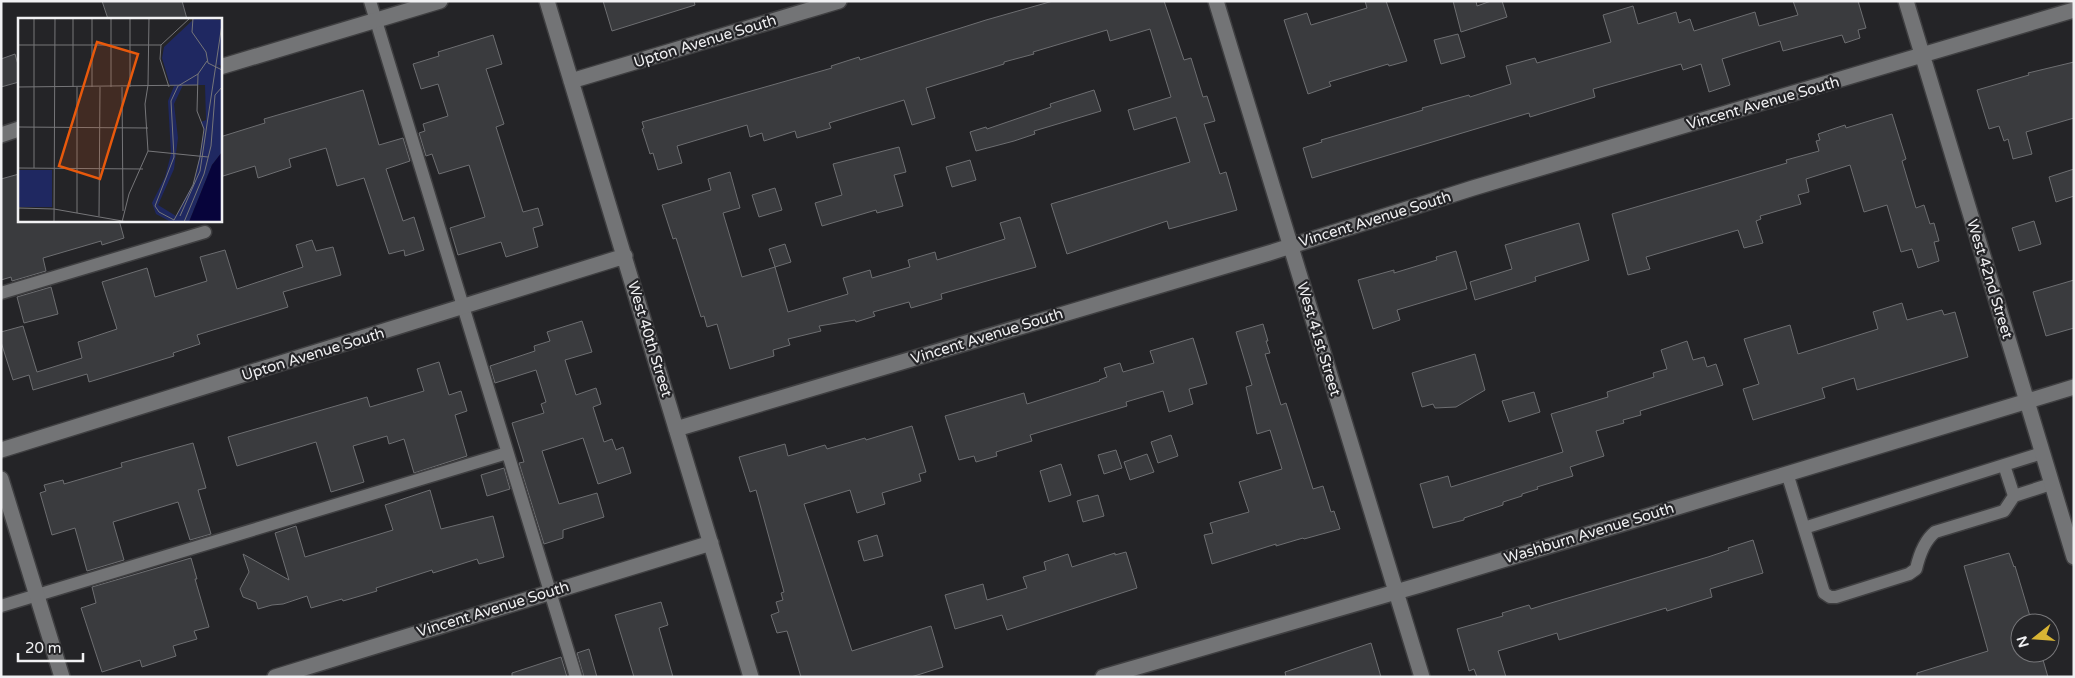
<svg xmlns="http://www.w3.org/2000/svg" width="2075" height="678" font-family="'Varela Round',sans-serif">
  <rect width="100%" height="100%" fill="#242427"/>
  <path fill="#3a3b3e" stroke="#6d6e71" d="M102 1H182L187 19H108Z
    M603 1H694L695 5 612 31Z
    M1053 1H1164L1184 60 1191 58 1203 97 1207 96 1215 121 1204 124 1220 174 1226 172 1237 210 1169 229 1167 221 1067 254 1051 204 1190 162 1176 117 1134 130 1128 110 1171 97 1150 29 1110 41 1107 30 1033 52 1034 54 1004 62V64L926 88 935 118 912 125 904 100 829 123 831 128 797 138 795 131 764 141 762 133 750 137 747 125 677 146 682 163 658 170 653 153 650 154 642 129 644 128 642 122 832 68 831 66 859 57 860 60 986 20Z
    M1365 1H1386L1407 61 1389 66 1388 64 1329 82 1331 86 1308 94 1284 20 1307 13 1311 25 1367 8Z
    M1453 1H1476L1477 6 1491 1H1502L1507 17 1461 32Z
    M1793 1H1858L1866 28 1858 30 1860 38 1845 43 1842 35 1783 51 1780 41 1722 59 1730 85 1709 92 1701 64 1683 70 1681 64 1593 89 1595 97 1530 117 1529 113 1312 178 1303 148 1322 142 1321 140 1423 110 1422 108 1469 95 1470 97 1511 84 1506 66 1535 58 1537 63 1611 42 1603 15 1633 6 1638 24 1676 12 1679 23 1690 19 1694 31 1755 12 1759 26 1798 15Z
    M1458 34 1465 57 1441 64 1434 40Z
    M493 35 502 64 486 69 504 124 496 127 523 212 538 208 543 225 533 228 538 247 506 257 501 242 458 255 450 228 485 217 469 165 439 174 432 154 426 156 419 133 425 131 423 124 448 116 438 84 421 89 413 64 439 56 438 52Z
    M15 54 19 68V82L1 87V59Z
    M2074 62V118L2026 132 2032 154 2013 159 2008 139 2004 141 1999 126 1989 129 1977 90 2029 75 2028 73Z
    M363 90 379 145 403 138 410 161 386 169 403 221 414 217 424 250 405 256 404 250 389 254 364 178 337 186 326 148 289 159 291 167 258 178 255 166 220 177V137L265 123 264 119Z
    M1094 90 1101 111 1034 131 1035 134 1014 141 976 151 970 132 986 127 987 129 1051 107 1050 104Z
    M1892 114 1906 159 1902 161 1916 208 1924 205 1930 224 1934 223 1939 241 1934 242 1939 261 1918 268 1912 249 1901 252 1887 205 1864 212 1850 165 1806 179 1809 192 1798 195 1801 204 1760 216 1761 219 1756 221 1763 243 1744 248 1738 230 1646 257 1650 269 1628 275 1612 214 1787 163 1786 160 1819 151 1816 141 1820 140 1818 134 1845 125 1846 128Z
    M899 147 906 172 894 175 903 206 877 213 876 210 822 226 815 203 842 195 833 164Z
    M970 160 976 180 952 187 946 167Z
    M2074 169V196L2056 202 2049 177Z
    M730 172 740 208 723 213 742 277 775 267 788 312 848 294 843 278 870 270 872 278 910 267 908 260 935 252 937 260 1005 239 1000 223 1020 217 1036 267 941 294 942 299 911 308 909 302 873 312 875 316 856 322 855 320 819 326 821 331 788 339 790 345 773 350 774 356 730 369 717 324 707 327 704 316 701 317 676 238 673 239 662 205 711 190 708 179Z
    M19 174V220H119L124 238 102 245 101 241 43 258 46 271 12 281 11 277 1 280V179Z
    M775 188 782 210 759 217 752 195Z
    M2034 221 2041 244 2019 251 2012 228Z
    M1579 223 1589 260 1535 277 1536 281 1475 300 1470 282 1512 269 1505 245Z
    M312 240 316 251 333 247 341 275 283 292 288 307 197 335 200 344 173 353 174 356 89 382 87 374 33 390 29 375 13 380 1 342V332L23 326 37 372 82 358 78 342 117 329 102 282 147 268 155 297 207 281 200 257 225 250 237 289 303 267 296 245Z
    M785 244 791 262 775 267 769 249Z
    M1456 251 1467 289 1397 310 1400 320 1373 329 1358 280 1394 270V273L1437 260 1436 257Z
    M2074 280V328L2046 336 2033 292Z
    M51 287 58 314 24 323 17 297Z
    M1902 303 1907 320 1942 310 1944 315 1955 312 1968 357 1857 390 1854 378 1822 388 1825 398 1753 420 1743 389 1759 384 1744 339 1790 325 1798 354 1878 329 1873 312Z
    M582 321 592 352 565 360 576 395 596 388 601 404 593 407 604 442 612 439 616 450 623 447 631 473 598 484 583 438 542 451 559 504 597 493 604 517 563 530V538L544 544 519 463 524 462 512 423 544 413 541 404 546 402 536 370 495 383 490 366 535 351 534 346 550 341 547 332Z
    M1263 324 1268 341H1266L1270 353 1265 354 1281 405 1286 403 1313 489 1323 486 1331 512 1334 511 1340 529 1304 539 1303 538 1276 546V544L1212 564 1204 535 1213 533 1210 523 1249 512 1239 482 1282 469 1270 430 1257 434 1246 387 1252 385 1236 332Z
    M1193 338 1207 384 1189 389 1193 404 1169 412 1163 391 1126 402 1127 406 1030 435 1032 441 996 452 997 456 976 462 974 456 959 460 945 416 1024 393 1027 404 1100 381 1099 380 1107 377 1104 368 1120 363 1123 372 1154 363 1150 351Z
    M1687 341 1693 360 1704 357 1707 367 1716 364 1723 385 1640 411 1641 415 1623 420 1624 423 1596 431 1604 456 1570 467 1573 476 1537 487 1538 489 1522 494V496L1503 502V505L1464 518V520L1433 528 1420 484 1448 476 1451 487 1563 452 1551 414 1608 397 1607 392 1654 377 1653 373 1667 369 1661 350Z
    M1475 354 1485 390 1456 407 1435 408 1433 404 1422 407 1412 373Z
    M439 362 449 395 461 391 467 411 455 415 467 456 414 473 404 439 389 444 387 436 353 446 364 482 331 492 316 442 237 466 228 437 367 397 370 407 424 391 417 369Z
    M1534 392 1540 412 1509 422 1502 401Z
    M912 426 926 472 919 474 921 481 882 493 885 504 857 513 850 490 804 504 852 651 931 626 943 667 911 677H801L787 631 777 633 771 615 779 612 776 602 783 600 781 593 784 592 756 490 750 492 739 457 785 444 788 456 825 445 827 449 865 438 866 440Z
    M1171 435 1178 456 1158 463 1151 442Z
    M193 443 206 488 198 490 211 534 190 540 178 502 113 522 124 560 87 571 75 528 52 535 40 493 46 491 44 485 63 480 64 484 122 467 121 463Z
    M1116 450 1122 468 1104 474 1098 455Z
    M1147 454 1154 472 1130 480 1124 462Z
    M1061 464 1071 495 1049 502 1040 471Z
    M504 468 510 489 487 496 481 475Z
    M430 490 441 529 493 516 504 557 479 564 477 559 433 573 432 570 376 588 377 591 343 601 342 599 311 608 307 596 283 604 272 605 258 609 256 602 243 597 240 589 249 572 243 554 289 580 275 533 296 526 305 557 393 530 385 505Z
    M1098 495 1104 516 1083 522 1077 501Z
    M877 535 883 556 864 561 858 541Z
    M1753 540 1763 573 1710 589 1712 597 1667 611 1666 608 1559 640 1557 633 1498 651 1506 677H1477L1474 669 1469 671 1457 629 1503 616 1502 613 1529 605 1531 609 1544 605 1708 557 1729 550 1728 548Z
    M1126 552 1137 588 1007 630 1002 615 955 629 945 595 983 584 987 600 1027 588 1023 577 1046 570 1044 562 1068 554 1072 567 1115 553V555Z
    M2009 553 2014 567 2015 566 2032 623H2020V653H2041L2048 677H1917V673L1988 651 1964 566Z
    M191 558 197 579H195L209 627 194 631 197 639 173 646 176 656 142 667 140 660 102 672 81 608 96 603 92 587Z
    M661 602 668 625 659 628 673 677H634L615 615Z
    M1371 643 1381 677H1286L1285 672Z
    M589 649 597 677H584L577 653Z
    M561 657 567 677H512V673Z"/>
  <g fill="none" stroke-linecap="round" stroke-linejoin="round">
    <defs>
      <path id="lane" d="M370 1 576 677
        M1 293 205 232
        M2004 465 2014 496
        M1787 473 1824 593 1830 597H1836L1909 574 1916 569C1919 556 1924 541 1935 532L2004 511 2014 496 2051 484
        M1804 528 2042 453
        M1 606 507 453"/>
      <path id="street" d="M547 1 751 677
        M1216 1 1422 677
        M1906 1 2074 557
        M220 67 440 1
        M571 81 839 1
        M1 135 19 129
        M676 429 1269 253 1473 188 2074 10
        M1 450 625 256
        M1 479 62 677
        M275 677 711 543
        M1103 677 1420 585 2074 387"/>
    </defs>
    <use href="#lane" stroke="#3f3f41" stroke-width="15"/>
    <use href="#street" stroke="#3f3f41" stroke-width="18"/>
    <use href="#lane" stroke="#737476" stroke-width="12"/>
    <use href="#street" stroke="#737476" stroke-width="15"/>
  </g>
  <g text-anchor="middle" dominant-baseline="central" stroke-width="4.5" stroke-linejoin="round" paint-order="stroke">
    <g font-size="15" fill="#f1f1f3" stroke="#242427">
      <text transform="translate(705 41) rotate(-17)">Upton Avenue South</text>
      <text transform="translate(1763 103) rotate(-16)">Vincent Avenue South</text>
      <text transform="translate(1375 219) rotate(-17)">Vincent Avenue South</text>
      <text transform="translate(1990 279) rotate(73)">West 42nd Street</text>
      <text transform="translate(987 336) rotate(-17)">Vincent Avenue South</text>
      <text transform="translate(650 339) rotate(73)">West 40th Street</text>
      <text transform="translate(1319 339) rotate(73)">West 41st Street</text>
      <text transform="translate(313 354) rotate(-17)">Upton Avenue South</text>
      <text transform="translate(1589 533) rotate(-17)">Washburn Avenue South</text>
      <text transform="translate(493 609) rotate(-17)">Vincent Avenue South</text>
    </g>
  </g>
  <g transform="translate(18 18)">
    <rect width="204" height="204" fill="#242427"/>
    <path d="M177 0 204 2V48L199 47 204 50V134L194 147 171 204H153L138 196 134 185 147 159 153 136 150 83 156 68 152 67 144 40 146 29ZM165 67H187L188 102 183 104 186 113 177 162 158 198 140 187 156 151 160 120 156 86ZM0 152H34V189H0Z" fill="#1f2861" fill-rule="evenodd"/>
    <path d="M204 134V204H171L194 147Z" fill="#07043b"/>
    <path fill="none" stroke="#767679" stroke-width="1" d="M93 0V69M175 0 174 14 188 34 190 45 204 52M0 27H143M0 69 180 67M55 69V0M74 69V0M104 69 105 193M112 69V0M151 69 142 41 143 27 172 0M0 109 130 110M130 133 190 139M0 150 125 151M16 150V0M0 190 36 191 110 204M59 195V69M81 198 82 69M162 198 182 153 204 6M156 202 141 194 137 188 156 139 153 83 160 68 180 56 189 43M156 202 175 167 182 139 186 111 179 93 180 56M36 204 37 0M104 204 111 176 130 133 127 86 130 67 131 0M166 204 186 156 193 128 197 77 204 69"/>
    <path fill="#e8590c" fill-opacity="0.15" stroke="#e8590c" stroke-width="2.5" d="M79 24 120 36 82 161 41 148Z"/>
    <rect width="204" height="204" fill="none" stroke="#f1f1f3" stroke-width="2.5"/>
  </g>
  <rect width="2075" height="678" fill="none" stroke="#f1f1f3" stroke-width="5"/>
  <g transform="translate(2035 638) rotate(253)"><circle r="24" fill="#242427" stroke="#767679"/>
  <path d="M0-4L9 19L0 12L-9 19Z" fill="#d8b434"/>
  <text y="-8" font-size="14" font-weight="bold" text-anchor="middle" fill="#f1f1f3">N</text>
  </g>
  <path d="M18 653v8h65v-8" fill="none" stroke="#f1f1f3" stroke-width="2.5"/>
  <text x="25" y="653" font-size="15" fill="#f1f1f3" stroke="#242427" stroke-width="4" paint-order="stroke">20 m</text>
</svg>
